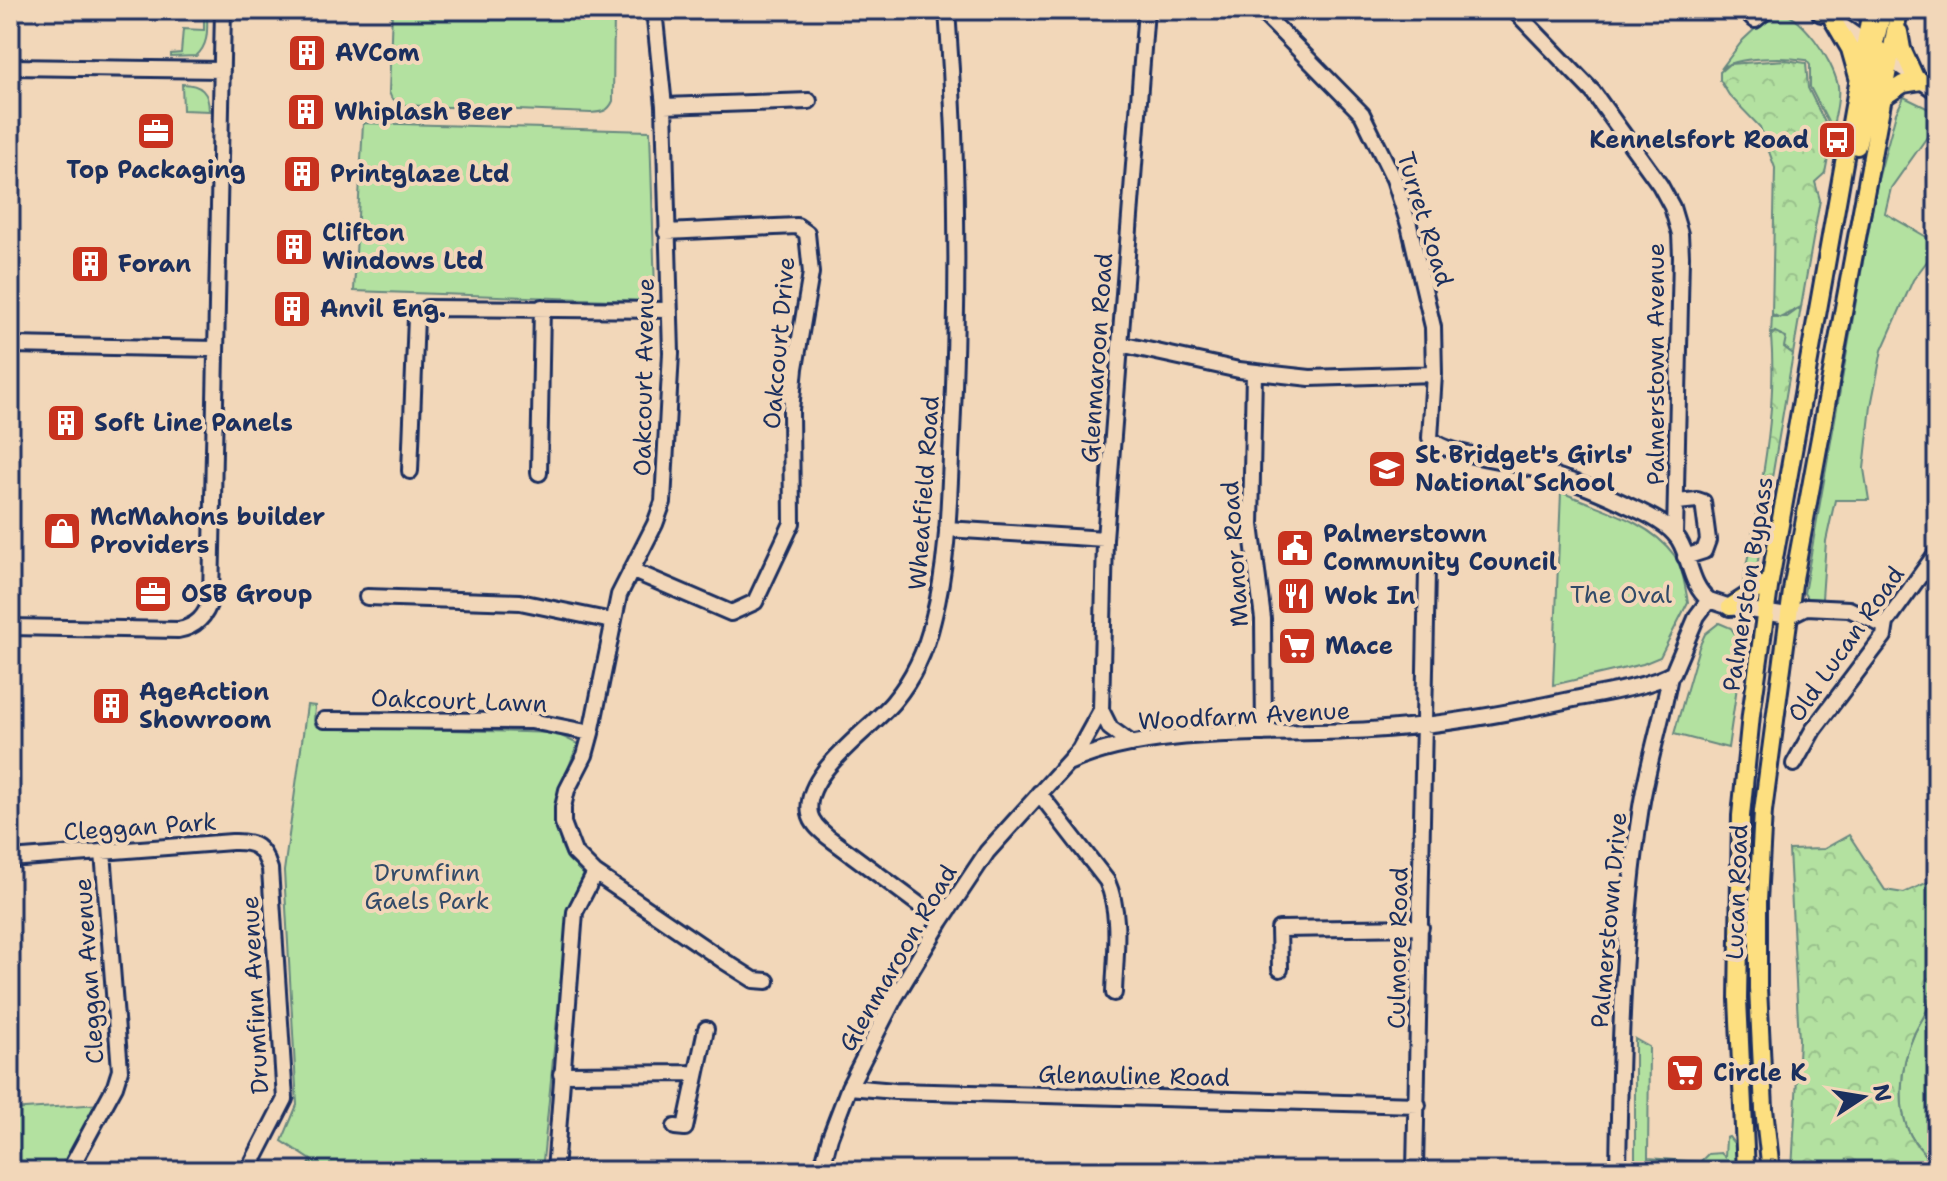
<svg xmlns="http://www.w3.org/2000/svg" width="1947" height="1181" font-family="'Shantell Sans',sans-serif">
  <defs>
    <pattern id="forest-crowns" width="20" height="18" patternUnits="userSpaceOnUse" patternTransform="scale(2)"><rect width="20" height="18" fill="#b3e1a0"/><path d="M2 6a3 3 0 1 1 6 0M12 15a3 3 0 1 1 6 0" fill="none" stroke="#99c18c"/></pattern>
  </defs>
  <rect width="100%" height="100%" fill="#f2d7b9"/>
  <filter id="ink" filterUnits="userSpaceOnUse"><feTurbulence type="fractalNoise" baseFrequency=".0125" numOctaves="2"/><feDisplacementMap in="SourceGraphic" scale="16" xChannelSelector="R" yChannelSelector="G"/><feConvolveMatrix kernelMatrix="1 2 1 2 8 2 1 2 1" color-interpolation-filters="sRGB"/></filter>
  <g filter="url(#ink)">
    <path fill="#b3e1a0" stroke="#67887f" stroke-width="2" d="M204 10H207C207 27 210 44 196 56L171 57V54L181 53 183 29 204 30Z
      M392 10H614L613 101C608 112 602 112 591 113L400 105 391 97 389 92Z
      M1775 10C1802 14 1833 60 1838 86 1840 100 1835 116 1832 130L1810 87V65L1806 60C1786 57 1736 56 1721 69L1743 40Z
      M182 84C201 84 209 92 209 111L183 110Z
      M1904 97 1937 113V123L1891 188 1885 213 1937 243V248L1913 280 1882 350 1871 406 1864 469 1869 500H1835L1826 541 1822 599 1807 598 1804 593 1877 183 1896 113Z
      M363 123 650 131 655 291 651 297 639 301 354 291Z
      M1801 307 1793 354 1784 347 1783 341 1775 332 1771 336 1772 314 1774 317H1787Z
      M1561 492C1598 508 1650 521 1674 555 1683 568 1685 587 1688 602L1660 657 1643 664 1553 685Z
      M1719 623 1731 628 1743 646 1728 748 1674 734 1699 647 1705 634Z
      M307 705 315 706 314 721 316 726 555 733 578 744C563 779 547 820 566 856 569 863 579 868 585 872L568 907 542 1171H307L311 1160 282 1141 297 1105 284 871Z
      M1937 989V1162C1928 1159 1924 1153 1918 1146 1893 1117 1900 1064 1915 1032 1924 1014 1929 1013 1931 991Z
      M1635 1039 1649 1047 1648 1158 1700 1162 1708 1154 1721 1153 1725 1157 1726 1138 1729 1137 1739 1150 1741 1171H1635Z
      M100 1104 61 1171H10V1110Z"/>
    <path fill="url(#forest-crowns)" stroke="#67887f" stroke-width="2" d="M1786 60 1806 63 1808 88 1832 137 1825 173 1815 182 1820 200 1801 307 1780 318 1772 314 1775 168 1760 127 1729 95 1720 80V72L1729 64Z
      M1775 332 1786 337 1784 347 1793 354 1754 584 1743 583C1758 502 1778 418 1771 336Z
      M1849 835 1885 890 1904 893 1937 878V989L1931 991C1929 1013 1924 1014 1915 1032 1900 1064 1893 1117 1918 1146 1924 1153 1928 1159 1937 1162V1171H1792L1799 1040 1789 850 1824 849Z"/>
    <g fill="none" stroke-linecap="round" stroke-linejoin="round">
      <defs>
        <path id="minor" d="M654 10 664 106 671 353 663 502 655 524 619 595 591 733 585 755 567 790 563 807V823L574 852 595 873 724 961 754 980 767 981
          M1514 10 1593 92 1660 185 1672 207 1680 234 1681 256 1675 535
          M1745 10 1755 20 1767 10
          M1832 19 1937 92
          M10 67 222 70
          M664 106 809 101
          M1120 344 1239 370 1310 378 1434 374
          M10 345 216 349
          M1254 372 1251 525 1263 619 1264 733
          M410 471 416 317 427 308 670 310
          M539 473 542 307
          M1677 502 1697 500 1703 502 1708 540 1704 551 1685 557
          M947 529 1105 539
          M631 570 731 613 755 602 792 523 791 410 795 368 811 273 807 233 797 226 666 232
          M367 597 520 602 612 621
          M1709 600 1730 607 1788 616 1806 607 1849 609 1880 624 1886 623
          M10 627 178 630C196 627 206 617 211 598L223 10
          M1101 710 1110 728 1132 744
          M324 720 531 721 591 733
          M1070 762C1153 725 1279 736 1370 730 1440 726 1506 714 1574 699 1600 694 1652 686 1673 673L1697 616 1709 600C1690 585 1691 560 1679 540 1668 522 1641 512 1623 503 1588 486 1550 473 1512 463 1492 457 1444 454 1430 438L1434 374 1433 327 1409 225 1394 179 1362 114 1260 10
          M1794 764 1813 730 1884 636 1886 623 1937 552
          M1039 793 1107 881C1122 915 1115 956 1114 993
          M10 859 232 842C255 841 263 847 270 869L285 1099 248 1171
          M941 921 828 837C821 831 812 824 810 814 802 773 871 730 894 701 914 677 926 650 933 620 949 560 949 496 952 434 959 292 958 152 947 10
          M1280 969 1279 929 1421 927
          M561 1074 696 1073
          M849 1087 895 1091 1418 1105
          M675 1127 685 1128 706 1029
          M69 1171 115 1086 120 1070 103 852
          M555 1171 575 912 595 873
          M821 1171 830 1137 849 1087 894 999 941 921 987 852 1079 750 1101 710 1105 539 1146 10
          M1415 1171 1427 570
          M1618 1171C1620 1049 1622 928 1641 807 1648 763 1662 720 1670 676"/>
        <path id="major" d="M1821 13 1847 10
          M1833 20 1850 49 1858 77
          M1899 32 1902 49 1914 75
          M1876 39 1883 10
          M1882 98 1903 84 1921 81
          M1857 146 1879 50
          M1730 607 1770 581
          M1746 1171 1738 999 1741 816 1751 715 1770 581 1871 10
          M1771 1171 1764 1109 1758 988V901L1763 811 1793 584 1899 10"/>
      </defs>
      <use href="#minor" stroke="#1b2f5e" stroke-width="20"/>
      <use href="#major" stroke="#1b2f5e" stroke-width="22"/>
      <use href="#minor" stroke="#f2d7b9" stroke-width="14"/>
      <use href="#major" stroke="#fddf80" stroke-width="16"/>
    </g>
  </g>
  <defs>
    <symbol id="building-square" viewBox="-11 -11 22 22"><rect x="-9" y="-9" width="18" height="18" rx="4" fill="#c8321e" stroke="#f2d7b9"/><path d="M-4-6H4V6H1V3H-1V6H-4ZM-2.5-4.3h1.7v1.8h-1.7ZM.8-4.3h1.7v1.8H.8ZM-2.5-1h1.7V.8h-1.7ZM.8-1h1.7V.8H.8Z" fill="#fff"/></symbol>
    <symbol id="office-square" viewBox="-11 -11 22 22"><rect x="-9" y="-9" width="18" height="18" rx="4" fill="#c8321e" stroke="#f2d7b9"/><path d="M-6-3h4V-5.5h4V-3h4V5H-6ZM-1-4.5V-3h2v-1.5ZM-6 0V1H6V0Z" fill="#fff"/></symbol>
    <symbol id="bus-square" viewBox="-11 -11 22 22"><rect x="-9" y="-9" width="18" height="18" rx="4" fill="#c8321e" stroke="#f2d7b9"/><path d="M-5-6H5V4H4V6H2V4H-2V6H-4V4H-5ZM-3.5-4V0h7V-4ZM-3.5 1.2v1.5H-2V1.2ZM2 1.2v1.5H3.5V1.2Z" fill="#fff"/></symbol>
    <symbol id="school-square" viewBox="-11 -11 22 22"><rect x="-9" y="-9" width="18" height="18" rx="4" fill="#c8321e" stroke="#f2d7b9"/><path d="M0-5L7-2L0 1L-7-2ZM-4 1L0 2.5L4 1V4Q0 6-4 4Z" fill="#fff"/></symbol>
    <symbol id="shop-square" viewBox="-11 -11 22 22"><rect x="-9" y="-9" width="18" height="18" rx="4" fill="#c8321e" stroke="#f2d7b9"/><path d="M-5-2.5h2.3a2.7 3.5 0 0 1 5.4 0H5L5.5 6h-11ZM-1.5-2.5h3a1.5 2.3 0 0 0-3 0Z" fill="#fff"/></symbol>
    <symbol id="civic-square" viewBox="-11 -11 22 22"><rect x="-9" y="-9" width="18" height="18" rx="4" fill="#c8321e" stroke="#f2d7b9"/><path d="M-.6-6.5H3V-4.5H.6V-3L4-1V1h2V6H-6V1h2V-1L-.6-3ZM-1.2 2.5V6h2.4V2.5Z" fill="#fff"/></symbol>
    <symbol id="restaurant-square" viewBox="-11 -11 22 22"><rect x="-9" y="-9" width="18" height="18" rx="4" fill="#c8321e" stroke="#f2d7b9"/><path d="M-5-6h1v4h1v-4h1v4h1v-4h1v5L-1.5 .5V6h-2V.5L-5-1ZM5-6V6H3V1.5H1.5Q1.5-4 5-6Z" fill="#fff"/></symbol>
    <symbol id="supermarket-square" viewBox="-11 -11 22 22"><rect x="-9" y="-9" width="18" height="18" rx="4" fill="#c8321e" stroke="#f2d7b9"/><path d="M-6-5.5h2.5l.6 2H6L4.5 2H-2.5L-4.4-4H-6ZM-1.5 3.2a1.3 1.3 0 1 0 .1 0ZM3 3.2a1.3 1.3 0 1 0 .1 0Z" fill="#fff"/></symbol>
  </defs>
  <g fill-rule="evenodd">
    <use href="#building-square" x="285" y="31" width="44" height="44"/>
    <use href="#building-square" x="284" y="90" width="44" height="44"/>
    <use href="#office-square" x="134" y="109" width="44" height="44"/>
    <use href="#bus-square" x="1815" y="118" width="44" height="44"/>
    <use href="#building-square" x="280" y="152" width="44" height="44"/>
    <use href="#building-square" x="272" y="225" width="44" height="44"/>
    <use href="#building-square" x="68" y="242" width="44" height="44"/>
    <use href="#building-square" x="270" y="287" width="44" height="44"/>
    <use href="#building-square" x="44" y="401" width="44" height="44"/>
    <use href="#school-square" x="1365" y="447" width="44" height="44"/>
    <use href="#shop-square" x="40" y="509" width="44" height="44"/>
    <use href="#civic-square" x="1273" y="526" width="44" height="44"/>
    <use href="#office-square" x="131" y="572" width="44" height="44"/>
    <use href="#restaurant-square" x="1274" y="574" width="44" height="44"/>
    <use href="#supermarket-square" x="1275" y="624" width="44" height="44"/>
    <use href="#building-square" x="89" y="684" width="44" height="44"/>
    <use href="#supermarket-square" x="1663" y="1051" width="44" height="44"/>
  </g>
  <g text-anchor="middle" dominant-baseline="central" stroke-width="8" stroke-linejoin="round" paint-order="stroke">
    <g font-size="24" font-weight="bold" fill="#1b2f5e" stroke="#f2d7b9" text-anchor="start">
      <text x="335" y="53">AVCom</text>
      <text x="334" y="112">Whiplash Beer</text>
      <text x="1809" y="140" text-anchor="end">Kennelsfort Road</text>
      <text x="156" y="170" text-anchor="middle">Top Packaging</text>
      <text x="330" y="174">Printglaze Ltd</text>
      <text x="322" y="233">Clifton<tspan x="322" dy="28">Windows Ltd</tspan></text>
      <text x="118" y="264">Foran</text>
      <text x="320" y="309">Anvil Eng.</text>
      <text x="94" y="423">Soft Line Panels</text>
      <text x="1415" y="455">St Bridget's Girls'<tspan x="1415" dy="28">National School</tspan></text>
      <text x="90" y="517">McMahons builder<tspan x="90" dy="28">Providers</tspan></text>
      <text x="1323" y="534">Palmerstown<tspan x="1323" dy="28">Community Council</tspan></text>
      <text x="181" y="594">OSB Group</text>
      <text x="1324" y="596">Wok In</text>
      <text x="1325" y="646">Mace</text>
      <text x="139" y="692">AgeAction<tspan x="139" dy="28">Showroom</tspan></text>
      <text x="1713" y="1073">Circle K</text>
    </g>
    <g font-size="24" fill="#1b2f5e" stroke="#f2d7b9">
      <text transform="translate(1425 219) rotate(73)">Turret Road</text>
      <text transform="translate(779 343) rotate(-85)">Oakcourt Drive</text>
      <text transform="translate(1097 358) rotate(-86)">Glenmaroon Road</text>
      <text transform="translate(1656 364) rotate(-90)">Palmerstown Avenue</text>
      <text transform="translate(644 377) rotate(-89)">Oakcourt Avenue</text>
      <text transform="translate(924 493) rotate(-86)">Wheatfield Road</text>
      <text transform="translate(1235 554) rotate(-94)">Manor Road</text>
      <text transform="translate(1748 584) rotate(-81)">Palmerston Bypass</text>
      <text transform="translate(1846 644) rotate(-55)">Old Lucan Road</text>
      <text transform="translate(459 701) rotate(2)">Oakcourt Lawn</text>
      <text transform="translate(1244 716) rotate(-3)">Woodfarm Avenue</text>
      <text transform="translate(140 827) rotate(-4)">Cleggan Park</text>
      <text transform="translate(1737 892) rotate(-88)">Lucan Road</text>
      <text transform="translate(1609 920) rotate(-85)">Palmerstown Drive</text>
      <text transform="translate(1398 948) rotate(-89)">Culmore Road</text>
      <text transform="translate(898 958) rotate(-60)">Glenmaroon Road</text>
      <text transform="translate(89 971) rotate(-94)">Cleggan Avenue</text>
      <text transform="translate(255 995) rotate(-93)">Drumfinn Avenue</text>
      <text transform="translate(1134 1076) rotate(1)">Glenauline Road</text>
    </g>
    <g font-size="24" fill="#324a68" stroke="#f2d7b9">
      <text x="1621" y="595">The Oval</text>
      <text x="427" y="873">Drumfinn<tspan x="427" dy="28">Gaels Park</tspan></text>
    </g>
  </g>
  <rect width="1947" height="1181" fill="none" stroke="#f2d7b9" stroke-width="40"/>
  <rect x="20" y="20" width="1907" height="1141" fill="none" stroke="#1b2f5e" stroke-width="3" filter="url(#ink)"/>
  <g transform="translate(1863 1097) rotate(78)" stroke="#f2d7b9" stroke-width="6" paint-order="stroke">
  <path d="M0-6L14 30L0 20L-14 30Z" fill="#1b2f5e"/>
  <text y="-12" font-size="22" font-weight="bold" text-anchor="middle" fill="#1b2f5e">N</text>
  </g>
</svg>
